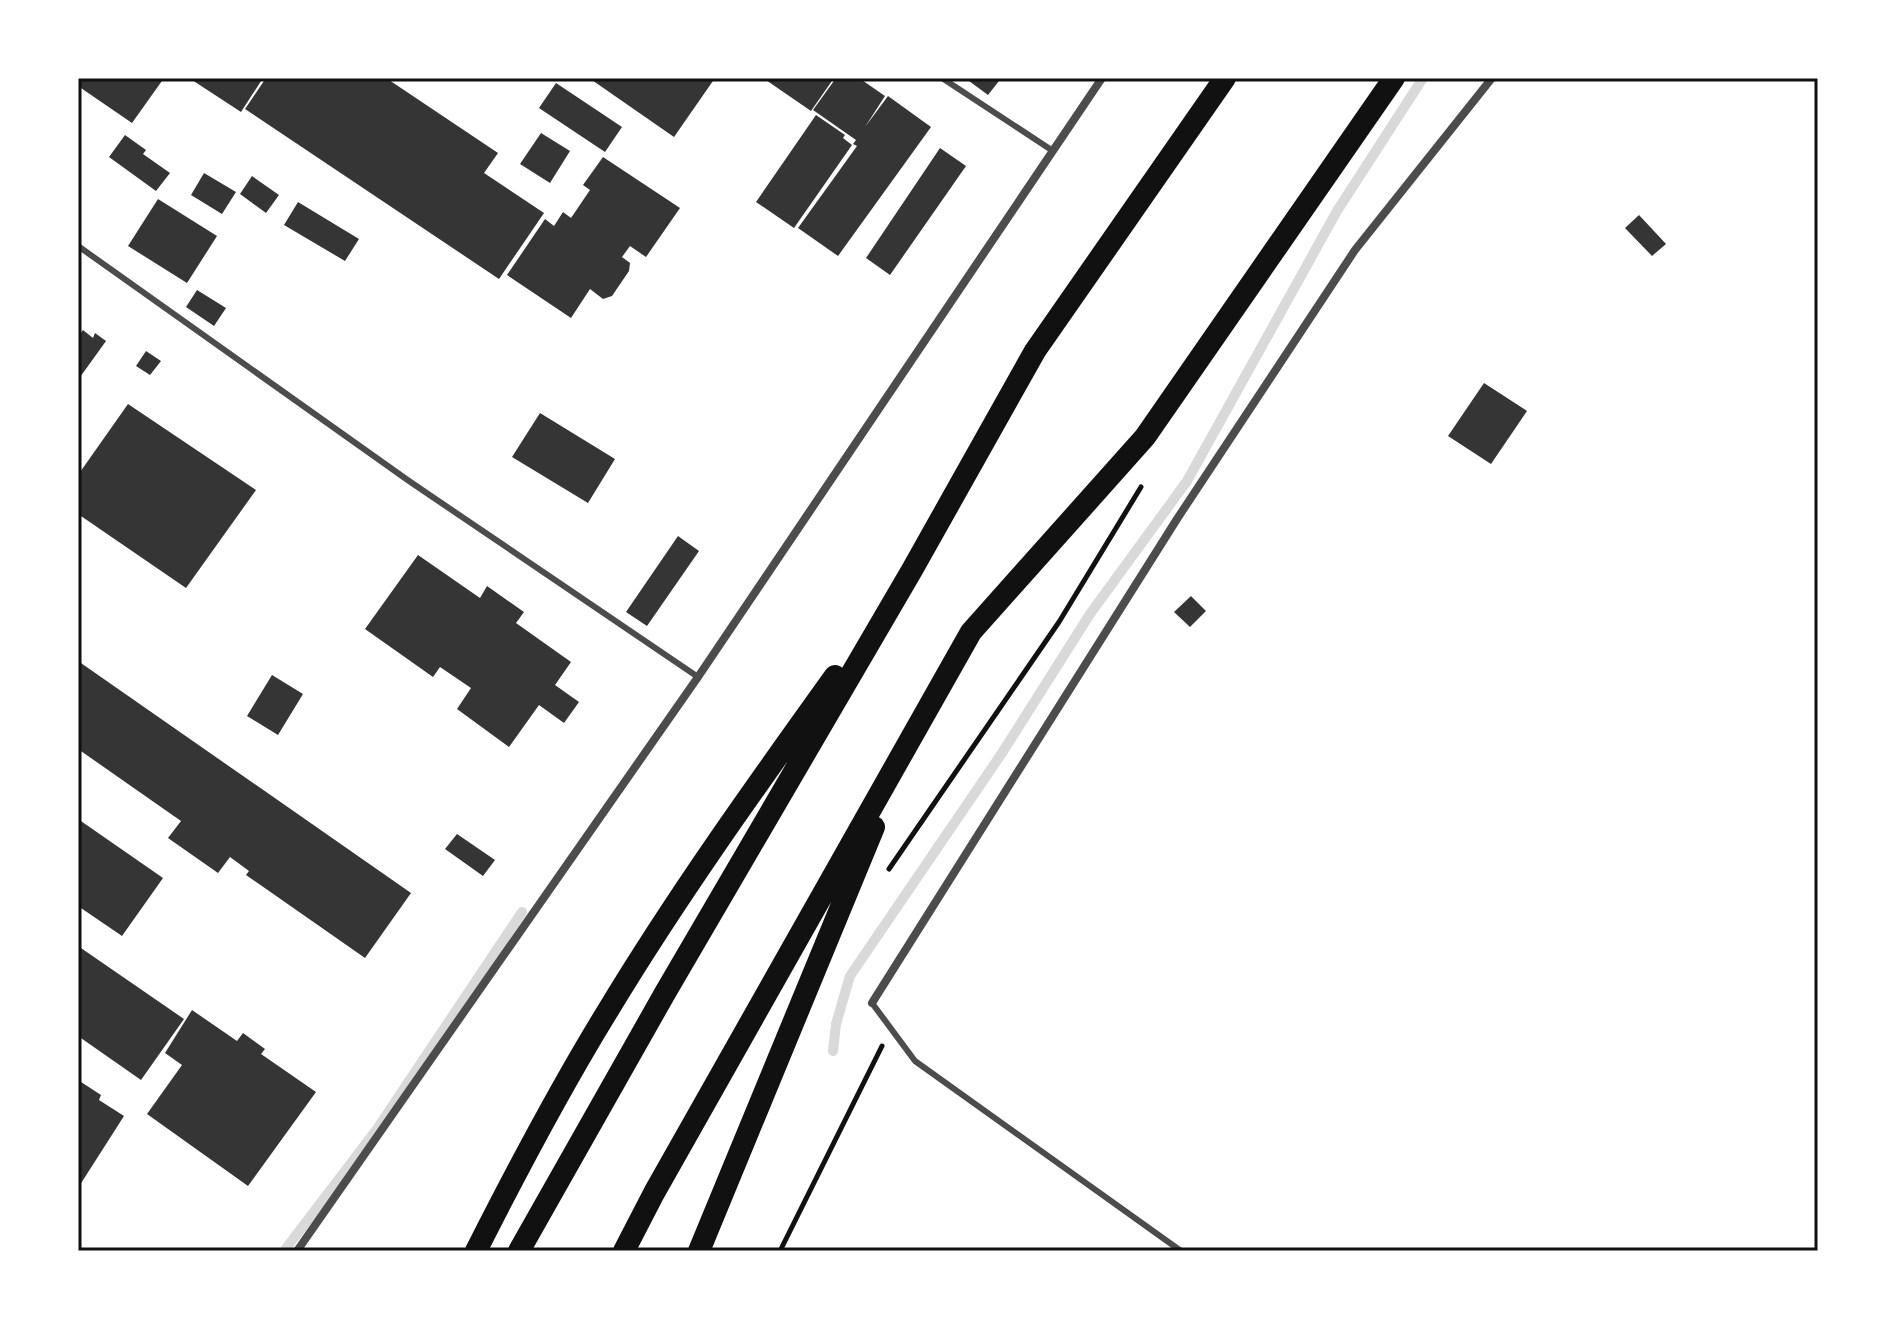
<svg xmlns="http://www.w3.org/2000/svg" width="1896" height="1329" font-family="Lato,sans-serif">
  <rect width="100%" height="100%" fill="#fff"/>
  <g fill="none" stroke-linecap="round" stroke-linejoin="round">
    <path stroke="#d9d9d9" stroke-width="10" d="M833 1051 836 1024 850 976 1002 753 1090 614 1187 481 1337 211 1423 78
      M284 1251 377 1129 522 912"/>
  </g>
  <path fill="#353535" d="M78 78H164L132 123 78 86Z
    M189 78H263L241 112Z
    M266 78H386L498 153 484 173 544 213 499 279 245 109Z
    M589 78H715L674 137Z
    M763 78H834L811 111Z
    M836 78H859L885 96 865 127 888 96 931 127 838 256 798 228 857 146 853 144 856 140 813 110Z
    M965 78H994L999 81 988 95Z
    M556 83 622 127 605 152 539 108Z
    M816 115 845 135 843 138 852 145 794 228 756 202Z
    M541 133 570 151 550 183 520 164Z
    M125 135 146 150 143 154 170 173 156 191 109 157Z
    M940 148 966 166 890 275 866 258Z
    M603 157 680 208 646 257 630 246 622 257 630 263 629 271 612 296 603 299 590 289 571 318 507 275 545 219 554 226 563 212 571 218 590 190 583 185Z
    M204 173 236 192 222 214 191 195Z
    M252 176 279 195 266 213 240 194Z
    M158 199 217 236 187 283 128 246Z
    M298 202 359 239 345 261 284 225Z
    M1639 215 1666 244 1652 256 1625 228Z
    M197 290 226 308 214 326 186 307Z
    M83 330 93 338 95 333 106 341 78 380V337Z
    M146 351 161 361 150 375 136 366Z
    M1484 383 1527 411 1491 464 1448 436Z
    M128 404 256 490 186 588 78 514V475Z
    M540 413 615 459 588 503 512 457Z
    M678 536 699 551 647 626 626 612Z
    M418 555 480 598 487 586 524 612 516 623 571 662 555 685 579 702 564 723 539 705 509 747 457 709 471 688 440 667 433 677 365 629Z
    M1191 596 1206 611 1190 627 1174 612Z
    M78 661 411 893 365 958 246 875 249 871 230 857 218 873 168 838 181 821 78 749Z
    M272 675 303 694 278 735 247 716Z
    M78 819 163 878 122 936 78 906Z
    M457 834 495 860 483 876 445 849Z
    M78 946 184 1019 141 1080 78 1036Z
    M192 1010 237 1041 243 1033 265 1049 261 1054 316 1092 248 1186 147 1114 182 1065 165 1053Z
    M78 1080 101 1095 99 1100 124 1116 78 1188Z"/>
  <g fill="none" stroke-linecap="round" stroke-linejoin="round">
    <path stroke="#111" stroke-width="5" d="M889 869 1059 622 1141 487
      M780 1251 882 1046"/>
    <path stroke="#4c4c4c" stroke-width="6" d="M942 78 1053 151
      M78 246 409 481 698 677
      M872 1003 915 1061 1181 1251"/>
    <path stroke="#4c4c4c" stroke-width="8" d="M872 1003 1177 519 1355 250 1492 78
      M297 1251 698 677 1102 78"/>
    <path stroke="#111" stroke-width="22" d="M476 1251C517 1170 559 1090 607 1012 677 896 756 786 835 676
      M519 1251 665 993 912 570 1035 351 1225 78
      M624 1251 654 1193 971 632 1145 437 1394 78
      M699 1251 874 827"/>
  </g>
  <rect width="1896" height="1329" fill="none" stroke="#ffffff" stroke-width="160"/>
  <rect x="80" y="80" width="1736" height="1169" fill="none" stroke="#111" stroke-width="3"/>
</svg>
